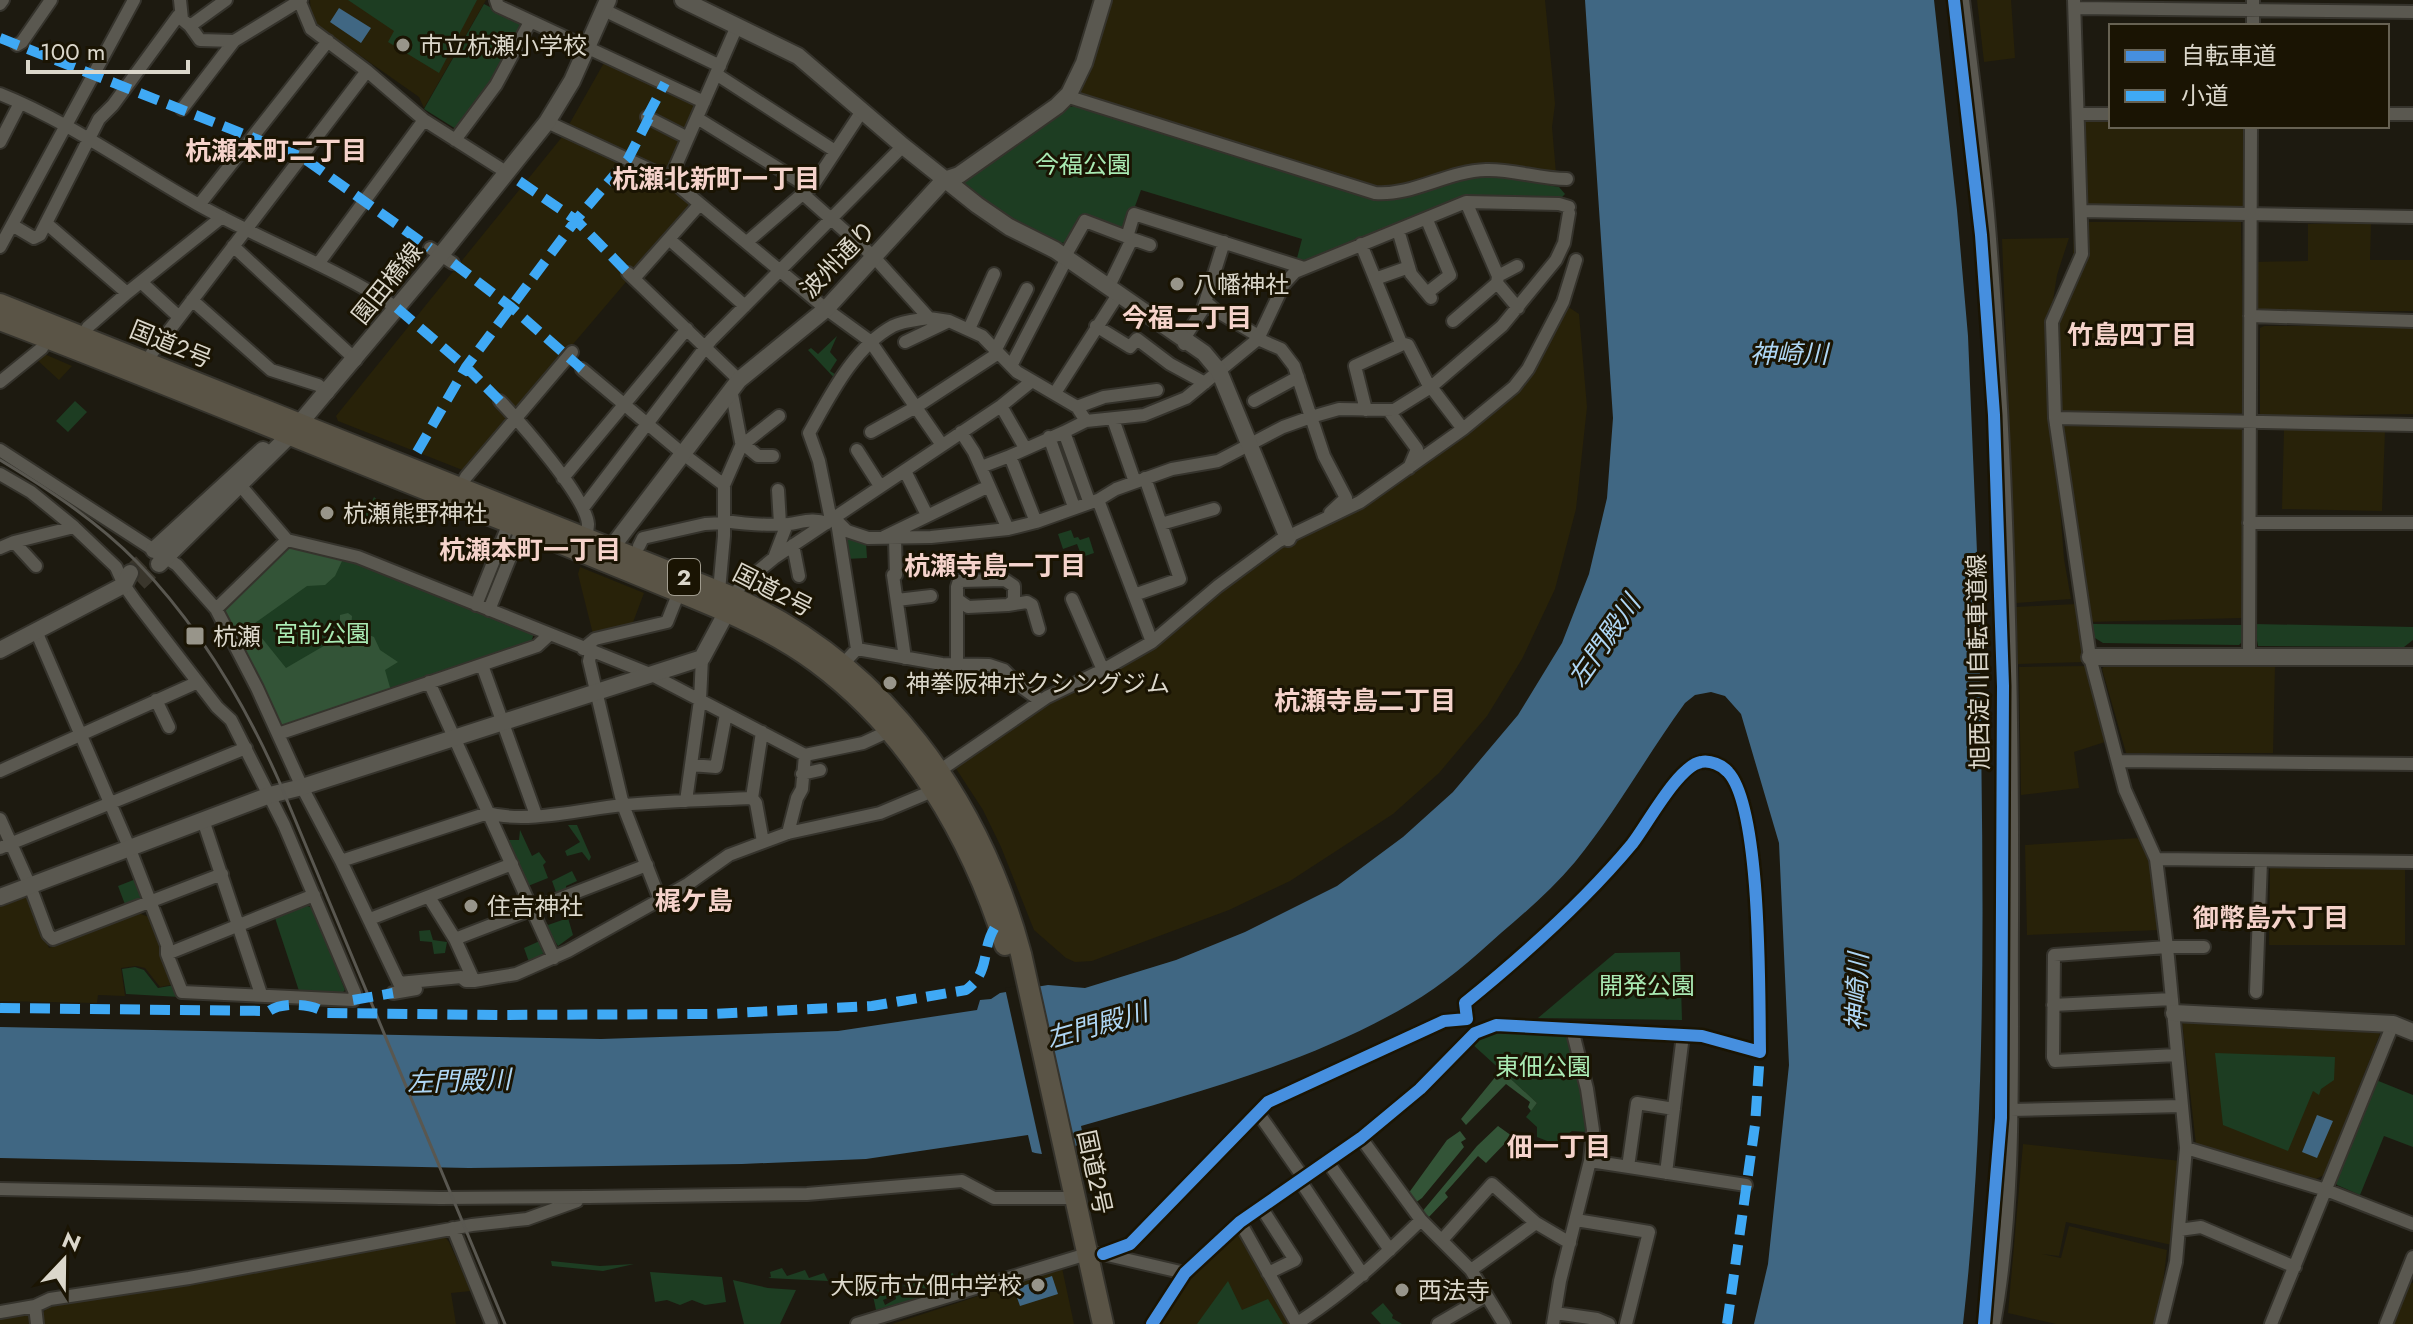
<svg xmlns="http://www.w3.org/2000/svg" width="2413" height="1324" font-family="Jost,'Noto Sans JP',sans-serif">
  <rect width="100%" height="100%" fill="#1d1a10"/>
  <path fill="#282209" d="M310 0H486L424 108 419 97 318 26 311 14Z
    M1111 0H1545L1555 104 1552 127 1556 173 1494 166 1391 189 1367 187 1083 97 1080 89 1089 76Z
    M1977 0H2011L2015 58 1984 62Z
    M605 61 694 101 697 106 665 182 688 201 689 208 465 471 338 421 336 416 562 137Z
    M2071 116 2111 117V126H2243V215H2075Z
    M2074 222H2241L2244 413H2061L2055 338 2073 258Z
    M2371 223 2370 260H2413V311L2256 312 2253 262 2308 261V224Z
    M2069 238 2057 275 2047 339 2064 559 2071 599 2016 603 2002 239Z
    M1567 306 1579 314 1587 407 1576 509 1555 589 1522 659 1487 716 1439 773 1393 814 1290 881 1229 910 1092 961 1075 962 1066 958 1034 930 1001 847 983 810 955 767 973 749 1051 702 1112 672 1153 649 1264 556 1353 511 1532 372 1542 357Z
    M2264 326H2413V414L2260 416V328Z
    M42 353 72 366 59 380 36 359Z
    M2061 422 2242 424V618L2087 622Z
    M2284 429 2385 431 2382 511 2282 509Z
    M580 567 644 593 632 625 593 634 578 574Z
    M2077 604 2086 662 2018 664 2016 607Z
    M2105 665 2275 666 2273 753H2126L2102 669Z
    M2088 666 2108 741 2074 752 2079 788 2021 795 2019 667Z
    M2140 838 2149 855 2160 930 2027 935 2025 845Z
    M2270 865 2405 868V945H2269Z
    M27 897 49 948 138 913 149 917 175 984 160 987 145 968 136 966 121 968 125 996 98 995 97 1003 0 1001V907Z
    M2182 1020 2374 1028 2380 1034 2324 1175 2316 1179 2196 1145Z
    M2023 1144 2181 1161 2172 1245 2066 1222 2059 1256 2042 1254 2061 1258 2069 1226 2167 1250 2161 1300 2154 1324H2056L2008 1313Z
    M1237 1229 1292 1324H1157L1184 1281Z
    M441 1232 449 1242 471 1291 451 1293 456 1324H44L42 1314 50 1304Z
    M1062 1268 1074 1324H892L960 1302Z
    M2409 1282 2413 1283V1324H2392Z
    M24 1311 30 1315 32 1324H0V1316Z"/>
  <path fill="#1d3d22" d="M348 0H477L439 73 388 42 394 31Z
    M484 4 519 22 521 28 483 96 456 129 424 109Z
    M1077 106 1373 198C1404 201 1430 186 1459 178 1492 170 1526 181 1559 187L1565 194 1559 200 1490 197 1302 264 1296 262 1302 239 1141 190 1134 209 1130 208 1124 229 1083 217 1069 242 1060 243 1003 213 964 183 967 177 1047 124 1068 107Z
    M837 336 830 352 837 360 830 371 838 376V382L808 350 811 348 818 354Z
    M75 401 87 412 68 432 56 421Z
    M374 497 399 518 393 525 363 520Z
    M1071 530 1074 538 1078 537 1080 540 1089 537 1094 553 1082 557 1077 544 1063 549 1058 534Z
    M848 537 866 543 867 558 845 559 843 541Z
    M298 546 360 563 534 633 531 643 285 727 227 607Z
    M2092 624 2243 625V641L2239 645 2103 643 2095 638Z
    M2254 624 2413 627V640L2404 647 2258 646Z
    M568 825H577L591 857 589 861 582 852 567 856 565 851 580 842Z
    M520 830 532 856 539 852 546 862 543 865 548 878 528 886 506 840H519Z
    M572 871 577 881 566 886V890L556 892 552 881Z
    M136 879 142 898 141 901 126 907 118 886Z
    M306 905 312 908 345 990 342 993 299 991 275 918Z
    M540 913 548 925 568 918 573 935 558 946 538 915Z
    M430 930 433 940 447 942 445 953 434 954 432 942 420 941 419 931Z
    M542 940 546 948 542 955 529 962 524 948Z
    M1680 952 1682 1020 1538 1018 1615 953Z
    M135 967 144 970 158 988 175 985 180 997 126 994 122 969Z
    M1494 1033 1564 1034 1569 1039 1583 1092 1587 1132 1572 1131 1555 1144 1537 1137V1127L1526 1117 1537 1103 1471 1043Z
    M2215 1053 2335 1057 2334 1080 2321 1089 2319 1095 2313 1091 2288 1151 2223 1125Z
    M2376 1080 2413 1095V1147L2384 1136 2360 1195 2337 1185 2334 1179Z
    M551 1261 600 1266 634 1264 603 1271 552 1266Z
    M782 1268 787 1276 805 1270 809 1278 824 1273 828 1281 768 1278 771 1277 770 1272Z
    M650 1272 722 1277 726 1302 705 1305 692 1300 680 1305 667 1300 655 1302Z
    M953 1273 955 1282C933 1292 927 1288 902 1286L921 1281 926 1287 950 1279V1274Z
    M733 1280 768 1288 796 1290 780 1324H744Z
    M1228 1281 1242 1310 1268 1299 1283 1324H1197Z
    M877 1289 892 1293 890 1297 883 1300 885 1305 896 1299 895 1293 920 1291 927 1295 876 1310 872 1291Z
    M1383 1303 1393 1315 1392 1318 1402 1324H1381L1371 1313Z"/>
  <path fill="#335437" d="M298 546 343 559 335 576 325 585 307 586 255 623 253 627 286 668 334 640 340 626V615L348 613 352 616 351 628 374 637 380 650 398 662 385 670 391 691 285 727 278 725 224 615 227 607 286 548Z
    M1501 1070 1537 1103 1531 1111 1528 1107 1530 1102 1506 1084 1466 1125 1461 1119Z
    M1498 1126 1512 1136 1486 1163 1478 1156 1445 1193 1448 1197 1427 1219 1421 1213 1477 1146Z
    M1460 1131 1466 1139 1461 1142 1464 1147 1422 1198 1415 1203 1408 1194 1447 1140Z"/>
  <path fill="#406783" d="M1585 0H1934L1957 210 1968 336 1980 625C1989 649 1989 640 1980 664 1983 884 1988 1105 1963 1324H1754L1768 1264 1789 1065 1779 843 1741 714 1725 696 1711 692 1695 695 1685 703C1647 755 1616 812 1575 862 1553 888 1527 911 1501 933 1472 959 1443 985 1410 1004 1310 1063 1192 1094 1081 1126L1084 1141C1071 1150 1049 1158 1032 1152L1028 1135 866 1159 742 1164 469 1168 0 1158V1027L601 1039 838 1031 977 1010 980 1000 991 999 1000 993 1048 985 1085 988 1176 960 1245 932 1337 886 1403 837 1453 792 1518 715 1562 643 1589 574 1607 498 1613 418Z
    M339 8 371 28 361 43 330 22Z
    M2317 1115 2333 1121 2317 1158 2302 1152Z
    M1052 1276 1058 1294 1020 1306 1014 1289Z"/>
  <path fill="#1d1a10" d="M1038 982 1075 1153 1043 1159 1005 988Z"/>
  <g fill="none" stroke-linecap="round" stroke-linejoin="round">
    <path stroke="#3a362c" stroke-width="16" stroke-dasharray="16 8" stroke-linecap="butt" d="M130 573 154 550
      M139 583 159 564"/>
    <defs>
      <path id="minor" d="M180 0 182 19
        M299 0 311 29 367 71 424 120 506 172
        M496 0 498 6 704 102
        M1963 0C1973 79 1984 159 1990 239 2008 467 2013 696 2012 925 2011 1054 2017 1197 1994 1324
        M2074 0 2082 254 2052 322 2055 418 2090 657 2125 790 2156 859 2167 947 2186 1148 2176 1262 2161 1324
        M0 4 3 0
        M2076 8 2413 12
        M604 10 720 66
        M190 26 226 0
        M2253 26V0
        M17 45 22 42 51 0
        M716 74 835 151
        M0 94C66 120 135 169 197 204 263 241 334 267 397 308
        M1066 96 1375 193C1413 196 1447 171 1486 170 1513 169 1539 179 1567 179
        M182 109 234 41
        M2078 114H2111
        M2387 114H2413
        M647 117 688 138
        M697 118 810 188
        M547 122 670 179 826 309 870 341 942 445
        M455 140 496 85 530 22
        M0 142 20 103
        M670 179 737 26
        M803 194 874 257 929 318 949 321 982 336 1017 372 1077 407 1086 421 1064 432 1089 501
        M1466 202 1498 276 1497 283 1518 308
        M199 205 328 41
        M2081 211 2413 217
        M46 223 127 293
        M12 225 34 238 40 235 99 119 113 105 178 16 190 26 200 40 234 41 301 0
        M1398 230 1411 274 1431 298
        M1127 237 1150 245
        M670 240 745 306
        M747 242 814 184 862 111
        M1361 244 1401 343 1408 345 1430 388
        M233 246 356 360
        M0 247 134 0
        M430 248 453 263
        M1064 258 1085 221 1127 237 1134 214 1304 268
        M318 264 424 120
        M628 273 739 380
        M637 275 699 205
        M1498 276 1517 266
        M1375 279 1409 267
        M141 282 179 317
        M1109 286 1132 239
        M1427 293 1450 275 1427 220
        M192 300 271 370 318 385 328 393
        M1206 302 1215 310 1260 337
        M2250 316 2413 321
        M1453 321 1497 283
        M1096 326 1130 347 1137 339 1170 364 1205 383
        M969 329 994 274
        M82 336 88 327 127 293 222 217
        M1258 339 1281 349 1294 366 1324 456 1346 498 1330 513
        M905 342 949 321
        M1184 344 1187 334 1203 309 1224 242
        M995 351 1027 289
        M147 363 152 353 367 71
        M1011 366 1066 260
        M582 369 682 453 724 485V536L719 591
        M0 382 42 348 47 338
        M1431 387 1463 429
        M731 389 741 442 758 456H773
        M1055 393 1119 293
        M500 401C520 422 586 497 588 524 588 528 587 532 586 537
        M1254 401 1298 377
        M1001 406 1025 448
        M1077 407 1104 397 1157 390
        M1366 410 1355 366 1403 344
        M1389 411 1417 449 1409 468
        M2055 418 2413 425
        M1113 419 1135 482
        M1086 421 1144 415 1186 398 1258 339 1284 284 1295 272 1466 202 1559 204 1569 207
        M871 432 916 407 997 354
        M961 432 974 452 1008 529
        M1049 437 1074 507
        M0 450 177 565 216 609 257 688 302 787 341 861 399 983 461 977 466 981H474L516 974 568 951 688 884 729 855 788 833 880 813 935 790
        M857 450 880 486
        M981 467 1010 456
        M905 471 927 515
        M0 474 31 492 74 527 116 567 124 585 136 602 217 707 231 720 284 825 355 993 353 1000 182 992 167 954V945L129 847 36 631
        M563 478 687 329
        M240 485 287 540 358 557 650 674 805 755 863 743 889 731
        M724 485 741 446 779 416
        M460 487 466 477 572 352
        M778 490 780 524
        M1098 500 1152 642
        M583 508 711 340 903 146
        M834 518 847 531 868 538 931 537 1008 529 1036 522 1098 500 1116 489 1172 469 1218 461 1283 427 1311 417 1339 409 1394 410 1431 387 1502 326 1556 260 1564 243 1569 213
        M831 520 819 461 809 433C830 396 854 347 893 326 903 321 918 320 929 318
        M724 521C745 524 767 526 789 524 803 522 813 518 827 523
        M837 522 857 649 843 664
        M1036 522 1010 456 1064 432
        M2249 523H2413
        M1161 524 1214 509
        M884 537 989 486
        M895 539 896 575H893L905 658
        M14 542 36 566
        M793 545 799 576
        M639 546 643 538 705 524 724 523
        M0 548 14 542 74 527
        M774 558 787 524
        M1134 595 1180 579 1145 478
        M1072 599 1103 670
        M897 600 931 596
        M732 604 740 586 774 558 1001 406 1032 381
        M476 605 509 523
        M1008 605 1027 602 1032 605 1039 629
        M216 609 287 540
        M489 610 522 528
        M583 649 595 639 667 622 679 592
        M857 649 942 664 989 665 1004 670 1020 686 1041 701
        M591 652 589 661 623 805 660 900
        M2249 657 2251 126
        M957 664V587L959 581 1005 580 1014 586V600L1008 605 968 607 958 600
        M482 665 536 815
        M429 682 554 958
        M156 700 169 727
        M762 732 752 798 756 803 763 842
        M278 734 537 646 549 635
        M2119 761 2413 764
        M691 765 716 767 726 714
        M0 771 198 682
        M939 771 1047 697 1103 670 1152 642 1218 586 1279 541 1360 502 1463 429 1514 387 1528 369 1563 302 1576 260
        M802 774 820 770
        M686 801 700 700 702 658
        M0 819 30 886 48 934 53 939 222 874
        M203 820 261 994
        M788 833 797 798 802 789 805 755
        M0 848 246 748
        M2156 859 2413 862
        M341 861 488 813C526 824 583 809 623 805 666 801 709 800 752 798
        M429 897 455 939 474 981
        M370 919 512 864
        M455 939 647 865
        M167 954 314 895
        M2256 992 2261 861
        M393 993 416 989
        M2053 1005 2172 999
        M2177 1055 2055 1061 2053 1057 2054 955 2167 947H2204
        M2010 1110 2182 1106
        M1259 1114 1303 1177
        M1361 1138 1421 1220 1471 1270 1504 1324
        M2186 1148 2326 1190 2413 1224
        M1327 1161 1390 1250
        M1590 1161 1746 1185
        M1628 1167 1637 1103 1674 1109
        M1666 1173 1683 1035
        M1299 1179 1363 1275
        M0 1189 440 1198 588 1197 807 1194 962 1181 994 1198H1074
        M1261 1207 1295 1260 1268 1273
        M1576 1220 1649 1232 1626 1324
        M1240 1222 1297 1324
        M453 1228 492 1324
        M2179 1230 2201 1227 2295 1267
        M1442 1240 1492 1184 1536 1223 1570 1243
        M1103 1254 1130 1244 1268 1102 1444 1021 1467 1019 1465 1003C1524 955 1583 903 1632 844 1647 825 1678 766 1701 762 1710 760 1722 765 1728 772 1762 808 1759 998 1760 1052L1702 1036 1496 1025 1475 1033 1420 1089 1361 1138 1240 1222 1185 1273 1152 1324
        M1471 1270 1536 1223
        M35 1306 37 1324
        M0 1312 35 1306 50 1299 189 1278 472 1225 527 1219 577 1201
        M1555 1313 1597 1319 1609 1324
        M857 1324 1087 1254H1103L1185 1273
        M1296 1324C1343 1294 1381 1259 1421 1220
        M1438 1324 1486 1296
        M1553 1324 1560 1281 1590 1161 1593 1130 1587 1089 1572 1029
        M2271 1324 2393 1024
        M2386 1324 2413 1257"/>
      <path id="tertiary" d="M683 0 798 56 903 146 977 205 1009 227 1055 250 1204 353 1219 371 1288 538
        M154 550 263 450
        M608 556 612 547 739 380 826 309 944 180 959 175 1057 106 1069 94 1084 63 1103 0
        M159 564 289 436 440 256 547 122 572 81 608 0
        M0 650 124 585 130 573
        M2090 657H2413
        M0 897 270 795 302 787 702 658 731 604
        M2174 1013 2393 1024 2413 1032"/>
      <path id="trunk" d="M0 304 735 598C884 666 979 798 1021 954L1103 1324
        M0 320C166 383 330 452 495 517 552 540 610 563 667 587 719 608 770 628 816 662 909 731 971 836 1005 945"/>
    </defs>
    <use href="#minor" stroke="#35332c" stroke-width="16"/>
    <use href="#tertiary" stroke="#35332c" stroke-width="20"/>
    <use href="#trunk" stroke="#35332c" stroke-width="24"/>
    <use href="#minor" stroke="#5a5850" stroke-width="12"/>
    <use href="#tertiary" stroke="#5a5850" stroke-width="16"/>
    <use href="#trunk" stroke="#5a5446" stroke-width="20"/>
    <path stroke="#595750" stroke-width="3" d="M0 460C48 489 97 521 137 562 197 624 244 702 279 781L505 1324"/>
    <path stroke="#3fa9f5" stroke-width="10" stroke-dasharray="20 10" stroke-linecap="butt" d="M0 38 302 157 430 248
      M647 117 665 83
      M519 181 576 220 628 273
      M453 263 511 307 582 369
      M397 308 466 367 500 401
      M417 452 466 367 576 220 628 159 649 118
      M353 1000 393 993
      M0 1008 269 1011C282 1002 313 1003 325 1013L498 1015 714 1014 872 1006 966 990C993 970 979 947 998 923
      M1727 1324 1755 1125 1760 1052"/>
    <defs>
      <path id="cycleway" d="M1954 0 1981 235 1994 415 2003 686 2001 1118 1984 1324
        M1103 1254 1130 1244 1268 1102 1444 1021 1467 1019 1465 1003C1524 955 1583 903 1632 844 1647 825 1678 766 1701 762 1710 760 1722 765 1728 772 1762 808 1759 998 1760 1052L1702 1036 1496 1025 1475 1033 1420 1089 1361 1138 1240 1222 1185 1273 1152 1324"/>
    </defs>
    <use href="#cycleway" stroke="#1a1403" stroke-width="17"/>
    <use href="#cycleway" stroke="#468fdf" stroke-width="12"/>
  </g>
  <g fill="#98958a" stroke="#1a1403" stroke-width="3">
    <circle cx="403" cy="45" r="8"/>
    <circle cx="1177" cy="284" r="8"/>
    <circle cx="327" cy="513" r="8"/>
    <rect x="185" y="626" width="20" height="20" rx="4"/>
    <circle cx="890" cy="683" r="8"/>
    <circle cx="471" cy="906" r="8"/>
    <circle cx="1038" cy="1285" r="8"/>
    <circle cx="1402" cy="1290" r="8"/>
  </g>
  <g text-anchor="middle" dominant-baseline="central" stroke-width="6" stroke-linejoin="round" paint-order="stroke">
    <rect fill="#1a1403" stroke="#a19c8f" stroke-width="2" x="668" y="559" width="32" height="36" rx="6"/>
    <g font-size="22" font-weight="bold" fill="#dbd7cb">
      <text x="684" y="577">2</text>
    </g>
    <g font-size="24" fill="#dbd7cb" stroke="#1a1403" text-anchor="start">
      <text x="419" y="45">市立杭瀬小学校</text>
      <text x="1193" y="284">八幡神社</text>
      <text x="343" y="513">杭瀬熊野神社</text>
      <text x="213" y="636">杭瀬</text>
      <text x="906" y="683">神拳阪神ボクシングジム</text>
      <text x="487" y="906">住吉神社</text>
      <text x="1022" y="1285" text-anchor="end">大阪市立佃中学校</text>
      <text x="1418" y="1290">西法寺</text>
    </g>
    <g font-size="24" fill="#a9eab3" stroke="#1a1403">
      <text x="1083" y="164">今福公園</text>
      <text x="322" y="633">宮前公園</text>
      <text x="1647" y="985">開発公園</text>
      <text x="1543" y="1066">東佃公園</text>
    </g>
    <g font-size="24" fill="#dbd7cb" stroke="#1a1403">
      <text transform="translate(838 259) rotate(-46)">波州通り</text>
      <text transform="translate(387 283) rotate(-51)">園田橋線</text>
      <text transform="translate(171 344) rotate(22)">国道2号</text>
      <text transform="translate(773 590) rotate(27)">国道2号</text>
      <text transform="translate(1978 662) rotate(-91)">旭西淀川自転車道線</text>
      <text transform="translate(1095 1172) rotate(78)">国道2号</text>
    </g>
    <g font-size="26" font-weight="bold" fill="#f5d3cb" stroke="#1a1403">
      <text x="276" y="151">杭瀬本町二丁目</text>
      <text x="716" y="179">杭瀬北新町一丁目</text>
      <text x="1187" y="318">今福二丁目</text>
      <text x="2132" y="335">竹島四丁目</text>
      <text x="530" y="550">杭瀬本町一丁目</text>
      <text x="995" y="566">杭瀬寺島一丁目</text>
      <text x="1365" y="701">杭瀬寺島二丁目</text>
      <text x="694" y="901">梶ケ島</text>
      <text x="2271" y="918">御幣島六丁目</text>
      <text x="1559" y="1147">佃一丁目</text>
    </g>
    <g font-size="26" font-style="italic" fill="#aed6f4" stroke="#1a1403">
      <text x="1789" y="354">神崎川</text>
      <text transform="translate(1604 641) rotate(-55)">左門殿川</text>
      <text transform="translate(1857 992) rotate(-88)">神崎川</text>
      <text transform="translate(1097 1025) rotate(-16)">左門殿川</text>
      <text transform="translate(459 1081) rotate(-2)">左門殿川</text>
    </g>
  </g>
  <rect x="2109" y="24" width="280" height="104" fill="#1a1403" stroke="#676253" stroke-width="2"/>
  <rect x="2125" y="50" width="40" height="12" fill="#468fdf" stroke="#676253" stroke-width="2"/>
  <text x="2181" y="64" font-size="24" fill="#dbd7cb">自転車道</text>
  <rect x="2125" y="90" width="40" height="12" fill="#3fa9f5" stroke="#676253" stroke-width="2"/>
  <text x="2181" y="104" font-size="24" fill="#dbd7cb">小道</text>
  <g transform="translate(64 1260) rotate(22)" stroke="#1a1403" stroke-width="6" paint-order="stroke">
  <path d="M0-6L14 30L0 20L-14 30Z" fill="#dbd7cb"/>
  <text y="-12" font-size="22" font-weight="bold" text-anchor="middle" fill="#dbd7cb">N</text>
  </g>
  <path d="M28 60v12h160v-12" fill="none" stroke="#dbd7cb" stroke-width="4"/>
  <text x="40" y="60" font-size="24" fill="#dbd7cb" stroke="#1a1403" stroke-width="6" paint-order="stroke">100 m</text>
</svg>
